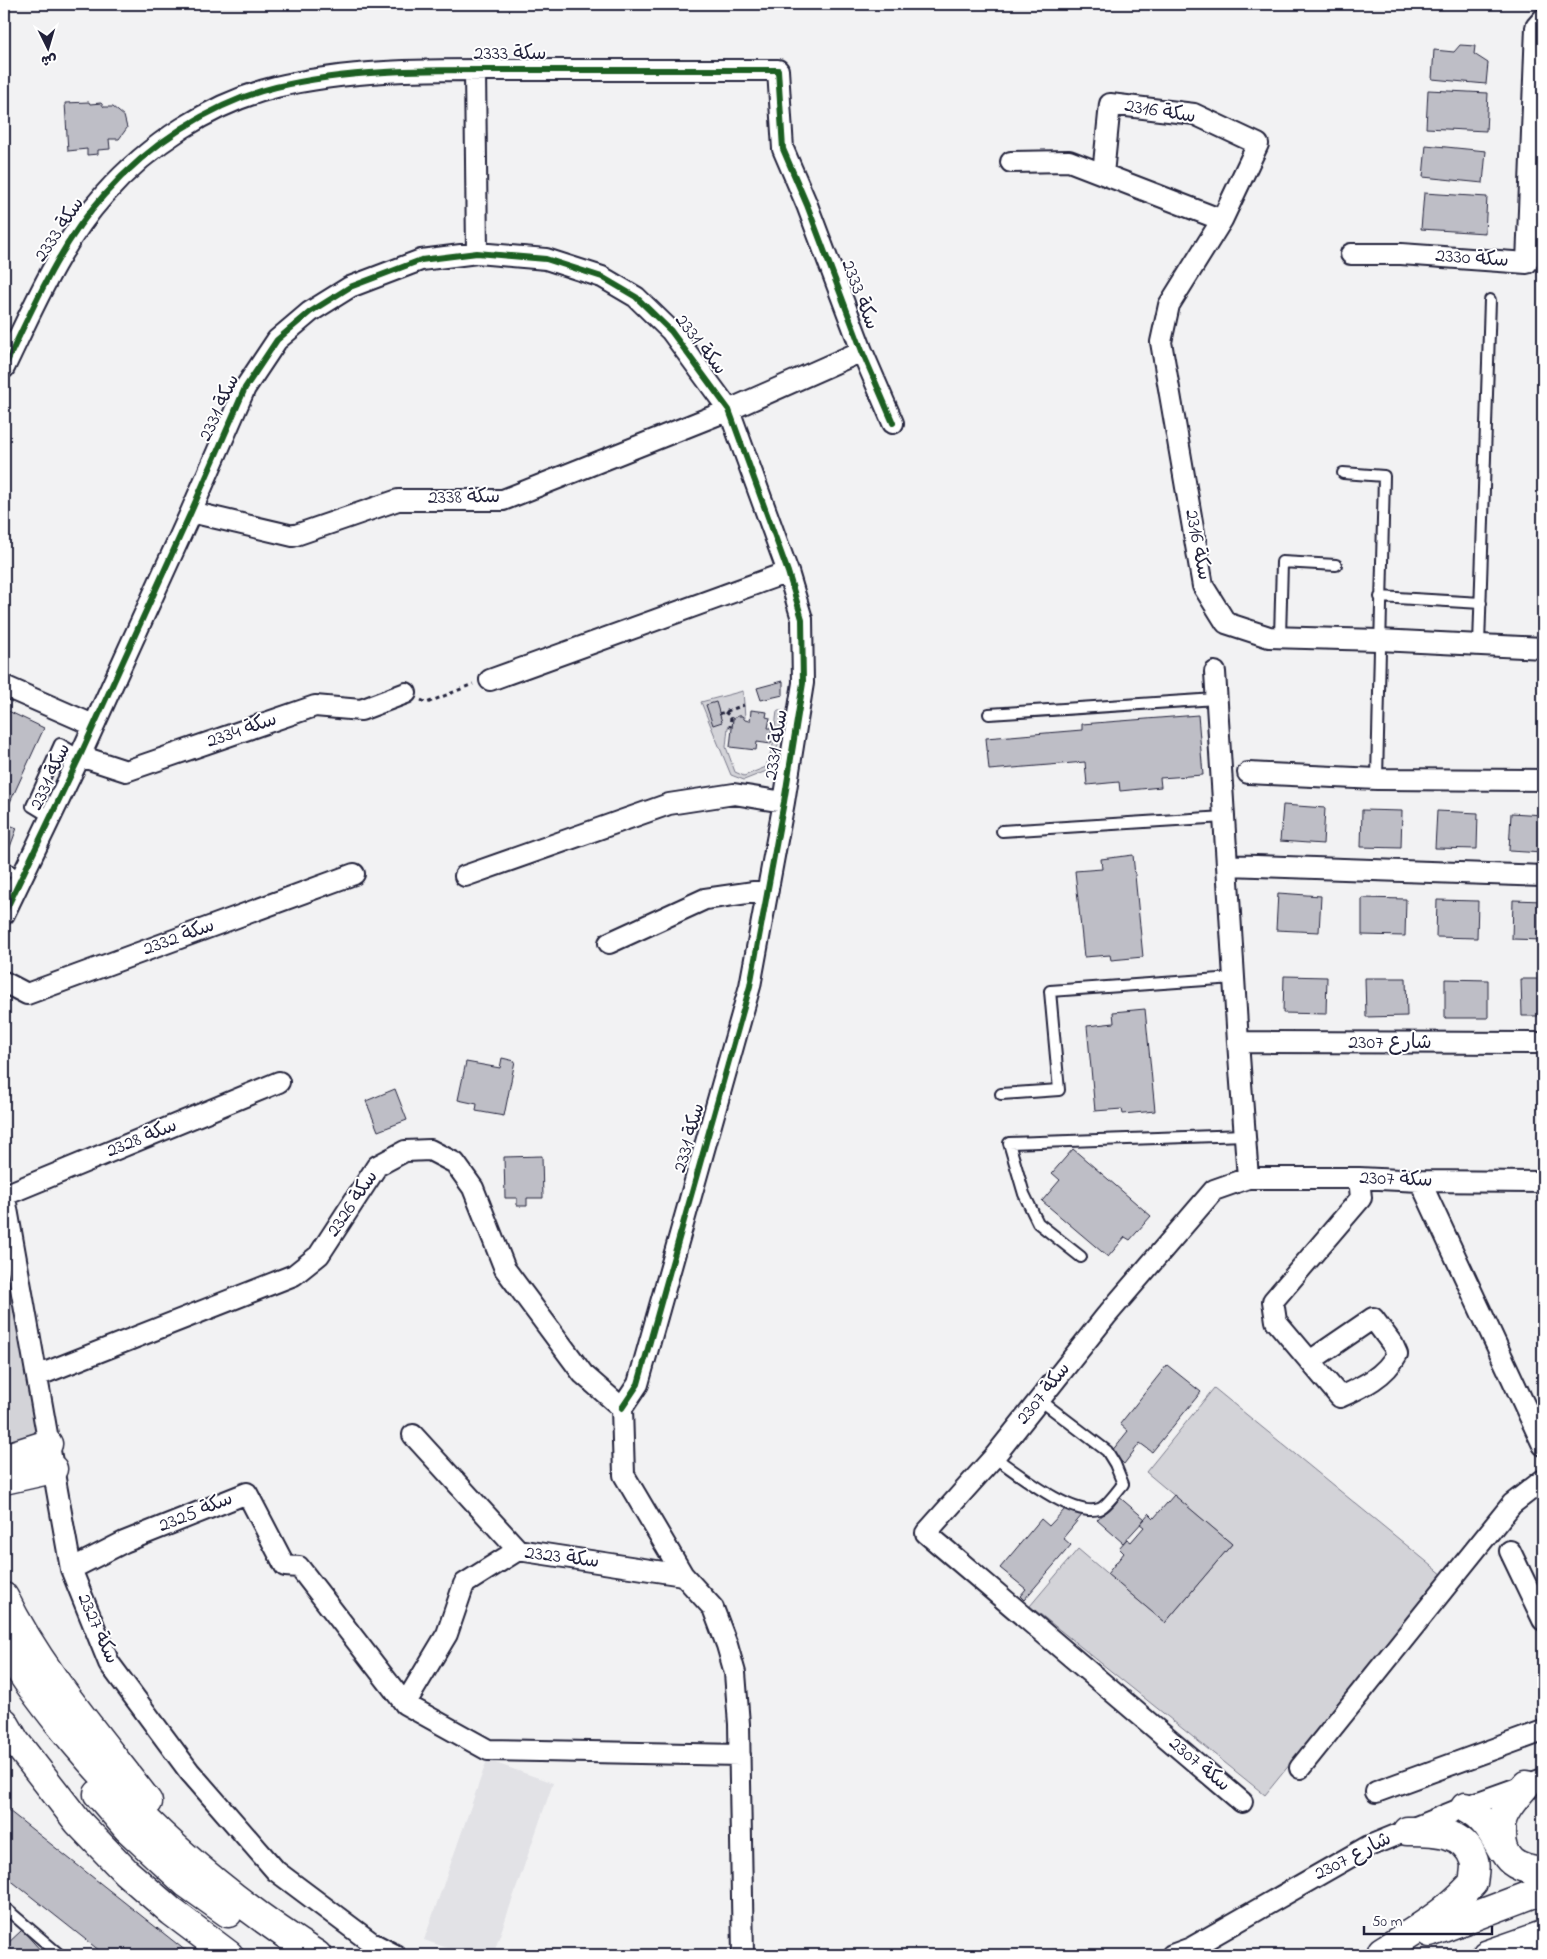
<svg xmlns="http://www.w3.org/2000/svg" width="1547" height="1959" font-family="'Indie Flower','Playpen Sans Arabic',sans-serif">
  <rect width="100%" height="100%" fill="#f2f2f3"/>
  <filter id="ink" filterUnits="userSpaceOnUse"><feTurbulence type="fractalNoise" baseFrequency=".02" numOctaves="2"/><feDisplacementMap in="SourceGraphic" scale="10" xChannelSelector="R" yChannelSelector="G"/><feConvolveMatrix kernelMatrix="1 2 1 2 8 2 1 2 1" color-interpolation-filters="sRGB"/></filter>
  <g filter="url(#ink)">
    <path fill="#e2e2e6" d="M487 1760 553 1783 493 1955H468L424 1940Z"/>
    <path fill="#d3d3d8" stroke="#7a7a8a" d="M743 691 745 718 742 716H738L733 719 732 727H728L726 747 735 772 744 776 766 767 773 745 777 711H782L779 742 769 770 744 780 731 775 701 702Z
      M4 1199 46 1442 4 1456Z
      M1214 1388 1443 1575 1265 1795 1030 1606 1078 1549 1165 1623 1232 1544 1146 1472Z"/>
    <path fill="#bebec6" stroke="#22223b" d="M1460 45 1475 46 1474 54 1488 63 1486 84 1432 79 1434 50 1454 52Z
      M1428 90 1488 93 1486 131 1426 128Z
      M89 102 90 104 101 103 104 107H113L124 116 127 128 119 139H109L110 149 98 150V154L87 155V149L68 151 65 103Z
      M1426 145 1486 151 1483 183 1423 177Z
      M1424 193 1487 197 1485 233 1421 229Z
      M783 681V695L761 700 757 688Z
      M716 702 722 722 713 725 706 705Z
      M4 709 44 728 6 811 4 810Z
      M751 710 767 712 766 717 770 718 768 728H772L771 744 757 742 756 750 730 747 733 719 738 716H742L745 720 750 721Z
      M1198 715 1203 775 1160 778 1161 787 1120 791 1119 782 1087 785 1085 762 989 770 986 738 1082 730V724Z
      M1283 805 1325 808 1323 844 1280 841Z
      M1362 810 1402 811 1401 848 1361 847Z
      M1437 811 1478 813 1477 849 1435 848Z
      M1511 813 1543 815V853L1509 851Z
      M4 823 17 828 10 847 4 845Z
      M1133 855 1143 957 1111 960 1110 955 1084 957 1075 871 1102 869 1101 859Z
      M1278 893 1321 896 1319 932 1276 930Z
      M1362 898 1406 899 1405 936 1362 935Z
      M1437 900 1478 901 1477 938 1436 937Z
      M1513 900 1543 901V940L1512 939Z
      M1284 976 1327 977 1326 1014 1283 1013Z
      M1365 978H1406L1407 1016 1366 1017Z
      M1445 979 1488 980V1018H1445Z
      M1521 979H1543V1016H1522Z
      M1145 1009 1155 1111 1123 1114 1122 1109 1095 1111 1087 1026 1114 1023 1113 1012Z
      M502 1058 515 1061 504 1116 476 1111 477 1104 458 1100 466 1062 500 1068Z
      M395 1089 407 1120 378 1131 366 1101Z
      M1073 1149 1151 1216 1130 1240 1125 1237 1108 1257 1042 1201 1060 1180 1052 1173Z
      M542 1156 543 1198H527V1206H517V1198H505L504 1157Z
      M1167 1365 1201 1392 1152 1452 1140 1443 1124 1464 1111 1452 1128 1431 1120 1424Z
      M1174 1495 1232 1544 1165 1623 1107 1574 1124 1553 1119 1548 1127 1539 1131 1542 1144 1527 1140 1524 1149 1513 1154 1518Z
      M1118 1496 1145 1519 1123 1543 1097 1520Z
      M1067 1507 1082 1515 1063 1538 1071 1545 1024 1600 1020 1596 1026 1589 1000 1568 1041 1519 1049 1526Z
      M4 1807 191 1955H105L4 1875Z
      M22 1930 45 1955H4V1942L6 1945Z"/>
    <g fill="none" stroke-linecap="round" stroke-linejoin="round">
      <defs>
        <path id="service" d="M1343 473 1384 476 1377 779
          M1380 597 1481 603
          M1280 637 1282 562 1336 565
          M1479 645 1490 300
          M989 714 1216 699
          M50 817 32 806 60 744 80 756
          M1002 831 1224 817
          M4 866 21 879
          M1001 1094 1059 1090 1050 991 1234 978
          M1081 1257 1038 1223 1024 1194 1009 1143 1245 1135
          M994 1457C1016 1472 1073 1518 1099 1509 1106 1507 1118 1490 1123 1484L1115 1464 1107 1451 1040 1400
          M4 1907 60 1955"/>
        <path id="minor" d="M475 70 477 253
          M1011 162 1069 161 1222 220
          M1103 174 1110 104 1194 114 1258 144 1222 220 1169 305 1161 342 1203 586 1226 623 1269 637 1379 640 1543 648
          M1351 254H1401L1527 263 1536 27 1543 19
          M4 368C33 308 59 245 104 195 148 145 211 103 276 87 354 68 437 70 517 70 604 70 691 70 778 70L783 149 807 205 862 351 893 423
          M191 512 293 536 398 500H503L729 410 862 351
          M1215 672 1238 1042 1248 1178
          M490 680 788 572
          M4 686 93 725
          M80 756 126 771 315 706 361 710 406 693
          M1248 773 1377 779 1543 780
          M1228 865 1543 876
          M465 876 669 804 734 794 784 802
          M4 914 80 756 191 512 245 388 277 340 310 312 350 287 421 260 477 253 546 259 602 277 636 297 671 331 729 410 788 572 802 619 803 683 784 802 750 986 638 1384 622 1408
          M609 943 705 899 768 890
          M4 982 27 994 354 874
          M1238 1042 1543 1043
          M1420 1181 1543 1445
          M4 1192 71 1569 109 1663 189 1771 276 1871 372 1943 395 1955
          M5 1195 279 1082
          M1310 1361 1373 1318 1393 1345 1397 1354C1385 1377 1362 1387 1340 1397L1276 1321 1273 1301 1361 1198 1359 1178
          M37 1376 294 1275 319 1255 377 1166 405 1151 430 1150 455 1163 473 1188 505 1269 583 1374 622 1408
          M622 1408 624 1475 683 1575 713 1608 727 1645 735 1673 739 1724 743 1955
          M413 1435 518 1550
          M1510 1551 1543 1620
          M71 1569 124 1542 247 1493 285 1566 299 1567 405 1704 488 1750 740 1755
          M405 1704 447 1634 464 1584 518 1550 683 1575
          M1300 1768 1512 1504 1543 1480
          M1376 1792 1543 1731
          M1242 1802 926 1533 994 1457 1106 1316 1214 1190 1248 1178H1359L1420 1181 1543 1182
          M1172 1955 1191 1948 1369 1846 1465 1807 1543 1779"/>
        <path id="secondary" d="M4 1458 48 1444
          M4 1480 53 1469
          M4 1597C41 1672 98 1736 148 1802
          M4 1645C24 1680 49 1712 75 1743 144 1825 226 1898 317 1955
          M4 1722 15 1741 78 1822 126 1872 172 1912 229 1955
          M1526 1785C1518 1795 1505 1808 1502 1821 1501 1824 1501 1829 1501 1832 1500 1861 1517 1869 1543 1872
          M98 1794 127 1828 186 1883 228 1913
          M1465 1807C1484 1817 1492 1832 1502 1850
          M1430 1933 1543 1890
          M1382 1951C1415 1931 1447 1912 1473 1883 1474 1876 1476 1866 1474 1860 1464 1830 1433 1831 1407 1831
          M1486 1955 1543 1935"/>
      </defs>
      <use href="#service" stroke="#22223b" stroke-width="14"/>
      <use href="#minor" stroke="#22223b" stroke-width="24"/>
      <use href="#secondary" stroke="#22223b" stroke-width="31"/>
      <path stroke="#22223b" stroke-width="3" stroke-dasharray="4 4" stroke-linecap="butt" d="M421 700 427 703 473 684
        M725 712 731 717 730 727
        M719 714 744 705"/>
      <use href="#service" stroke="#fff" stroke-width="10"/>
      <use href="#minor" stroke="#fff" stroke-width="20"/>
      <use href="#secondary" stroke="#fff" stroke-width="28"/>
      <defs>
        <path id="cycleway" d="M4 368C33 308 59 245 104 195 148 145 211 103 276 87 354 68 437 70 517 70 604 70 691 70 778 70L783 149 807 205 862 351 893 423
          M4 914 80 756 191 512 245 388 277 340 310 312 350 287 421 260 477 253 546 259 602 277 636 297 671 331 729 410 788 572 802 619 803 683 784 802 750 986 638 1384 622 1408"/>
      </defs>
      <use href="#cycleway" stroke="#fff" stroke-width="9"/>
      <use href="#cycleway" stroke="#1b5e20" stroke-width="6"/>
    </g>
  </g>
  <g text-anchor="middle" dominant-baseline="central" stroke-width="4" stroke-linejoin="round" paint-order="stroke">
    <g font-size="20" fill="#22223b" stroke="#fff">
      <text x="510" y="54">سكة 2333</text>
      <text transform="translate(1160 112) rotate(9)">2316 سكة</text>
      <text transform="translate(60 230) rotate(-56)">سكة 2333</text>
      <text transform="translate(1472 259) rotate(4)">سكة 2330</text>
      <text transform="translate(859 295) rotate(69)">سكة 2333</text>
      <text transform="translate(700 345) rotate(52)">سكة 2331</text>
      <text transform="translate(220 408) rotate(-65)">سكة 2331</text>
      <text transform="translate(464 498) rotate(-1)">سكة 2338</text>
      <text transform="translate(1197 545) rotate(79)">2316 سكة</text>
      <text transform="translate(242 731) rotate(-19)">سكة 2334</text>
      <text transform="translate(777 745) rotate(-81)">سكة 2331</text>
      <text transform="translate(51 777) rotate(-65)">سكة 2331</text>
      <text transform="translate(179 938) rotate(-20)">سكة 2332</text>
      <text x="1390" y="1043">2307 شارع</text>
      <text transform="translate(690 1138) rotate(-74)">سكة 2331</text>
      <text transform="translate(142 1139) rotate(-22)">سكة 2328</text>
      <text transform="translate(1396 1180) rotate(2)">سكة 2307</text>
      <text transform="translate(353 1204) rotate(-56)">سكة 2326</text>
      <text transform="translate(1044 1394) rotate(-51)">سكة 2307</text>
      <text transform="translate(196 1513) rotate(-22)">سكة 2325</text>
      <text transform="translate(562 1558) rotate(7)">سكة 2323</text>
      <text transform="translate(97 1629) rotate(66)">سكة 2327</text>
      <text transform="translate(1199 1765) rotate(40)">سكة 2307</text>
      <text transform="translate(1353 1857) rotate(-27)">2307 شارع</text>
    </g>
  </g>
  <rect width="1547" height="1959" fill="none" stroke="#fff" stroke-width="20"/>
  <rect x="10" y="10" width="1527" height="1939" fill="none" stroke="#22223b" stroke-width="2" filter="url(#ink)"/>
  <g transform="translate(48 48) rotate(175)" stroke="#ffffff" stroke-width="4" paint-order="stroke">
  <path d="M0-4L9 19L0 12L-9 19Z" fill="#22223b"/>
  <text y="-8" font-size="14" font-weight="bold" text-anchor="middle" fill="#22223b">ش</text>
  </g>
  <path d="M1364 1926v8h128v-8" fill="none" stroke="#22223b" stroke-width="2.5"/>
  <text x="1372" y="1926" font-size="15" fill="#22223b" stroke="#ffffff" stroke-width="4" paint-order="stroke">50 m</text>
</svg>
